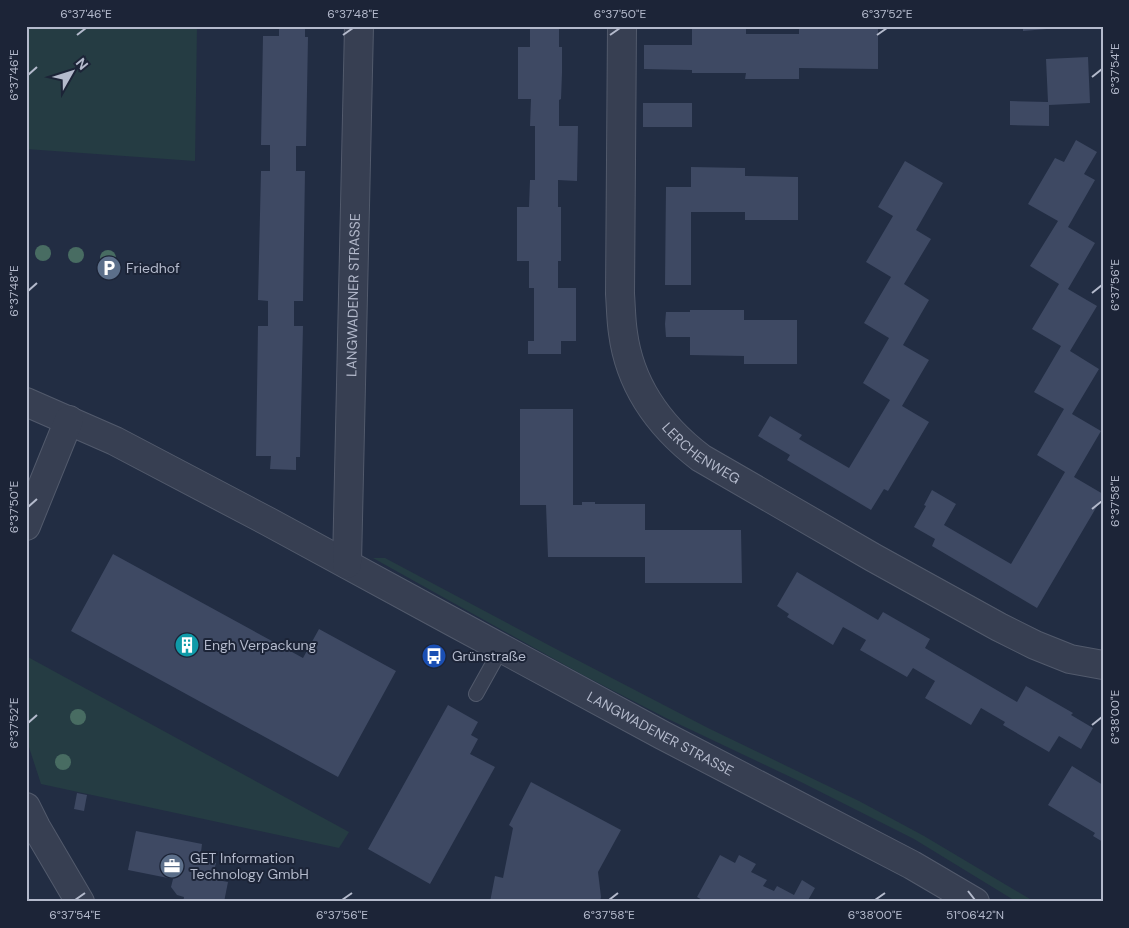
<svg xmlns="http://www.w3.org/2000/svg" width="1129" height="928" font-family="'DM Sans',sans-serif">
  <rect width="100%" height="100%" fill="#222d43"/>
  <path fill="#253c43" d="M26 26H197L195 161 26 149Z
    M373 558H385L556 649 708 728 859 801 924 836 1035 902H1017L914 839 801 782 666 718 581 674Z
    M26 656 349 832 339 848 41 784 26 738Z"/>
  <path fill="#3e4963" d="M279 26H305V37H308L306 146H296V171H305L303 301H294V326H303L300 457H296V470L270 469 271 456H256L258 326H268V301L258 300 261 171H270V145H261L263 36H279Z
    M530 26H559V47H562V73L561 99 559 100V126H578L577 181 558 180V207H561V261H558V288H576V341H561V354H528V341H534V288H529V261H517V207H529L530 180H535V126H530L531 99H518V47H530Z
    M799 26H878V69L799 68V79H745L746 73H692V70L644 69V45H692V28H746V34H799Z
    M1023 26H1046L1047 29 1023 31Z
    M1088 57 1090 103 1049 105V126L1010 125V101L1048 102 1046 59Z
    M643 103H692V127H643Z
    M1076 140 1097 152 1084 174 1095 180 1068 227 1095 243 1068 289 1097 306 1070 351 1099 369 1072 414 1101 431 1074 477 1103 494V496L1037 608 932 546 935 539 914 527 926 506 924 505 932 490 956 504 944 525 1011 564 1065 472 1037 455 1064 409 1034 392 1061 346 1032 329 1059 284 1030 266 1058 221 1028 204 1055 158 1064 162Z
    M905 161 943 183 916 230 931 239 904 284 929 300 903 345 929 360 902 406 929 422 888 491 884 489 871 510 787 460 790 455 758 436 770 416 802 435 799 439 849 468 890 400 863 383 889 338 864 323 891 277 866 262 893 216 878 207Z
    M691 167 745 168V176L798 177V220H745V212H691V285H665L666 187H691Z
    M690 310H744V320H797V364H744V356L690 355V337H666L665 324 666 312H690Z
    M520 409H573V505H582V502H595V504H645V530H741L742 583H645V557H548L546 505H520Z
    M113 554 303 658 319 629 396 671 338 777 71 631Z
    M797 572 878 620 883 612 930 639 925 648 1017 702 1026 686 1073 713 1071 715 1093 728 1081 749 1059 736 1049 752 1003 725 1005 722 981 708 971 725 925 698 935 681 913 668 907 677 860 650 866 640 854 633 843 627 833 645 787 617 789 614 777 606Z
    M448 705 478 722 471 735 478 739 470 754 495 767 430 884 368 849Z
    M1072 766 1103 785V842L1093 836 1095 833 1048 805Z
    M531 782 621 830 598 872 601 897 600 902H490L495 876 503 878 513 828 509 825Z
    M77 793 87 795 84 811 74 809Z
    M136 831 202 844 200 860 216 863 212 879 228 882 224 902H183L184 897 177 895 171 887 173 879 128 870Z
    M720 855 735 863 739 855 756 864 751 872 767 880 763 886 774 891 777 886 794 895 802 880 815 888 807 902H797L795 900V902H706L697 897Z"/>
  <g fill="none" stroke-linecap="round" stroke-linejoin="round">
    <defs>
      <path id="lane" d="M476 694 501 649"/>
      <g id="street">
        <path id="s1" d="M622 26 620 294C621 307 621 320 623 333 630 386 659 426 701 458L874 558 999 627 1035 645 1070 659 1103 665"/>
        <path id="s2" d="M26 402 115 441 269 522 453 622 662 735 912 865 975 902"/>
        <path d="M26 526 69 420"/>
        <path id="s3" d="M347 564 359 26"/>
        <path d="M26 807 36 827 80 902"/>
      </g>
    </defs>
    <use href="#lane" stroke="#525a6c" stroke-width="16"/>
    <use href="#street" stroke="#525a6c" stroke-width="30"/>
    <use href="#lane" stroke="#373f52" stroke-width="14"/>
    <use href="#street" stroke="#373f52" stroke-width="28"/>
  </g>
  <g fill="#486c62">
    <circle cx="43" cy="253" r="8"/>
    <circle cx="76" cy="255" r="8"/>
    <circle cx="108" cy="258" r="8"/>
    <circle cx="78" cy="717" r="8"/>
    <circle cx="63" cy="762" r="8"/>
  </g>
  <path fill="none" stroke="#b4bacc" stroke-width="2" d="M77 35 86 28M343 35 353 28M610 35 620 28M877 35 887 28M28 75 37 67M1092 77 1102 69M28 291 37 283M1092 293 1102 285M28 507 37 499M1092 509 1102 501M28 723 37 715M1092 725 1102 717M968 891 975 900M75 900 85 893M342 900 352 893M609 900 618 893M875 900 885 893"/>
  <defs>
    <symbol id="parking-disc" viewBox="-11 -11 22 22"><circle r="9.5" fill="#5c6f8a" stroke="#1c2437"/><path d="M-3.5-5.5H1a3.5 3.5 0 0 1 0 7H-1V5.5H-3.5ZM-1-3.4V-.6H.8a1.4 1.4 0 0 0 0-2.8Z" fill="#fff"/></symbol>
    <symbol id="building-disc" viewBox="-11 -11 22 22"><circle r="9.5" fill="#0f9aa8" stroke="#1c2437"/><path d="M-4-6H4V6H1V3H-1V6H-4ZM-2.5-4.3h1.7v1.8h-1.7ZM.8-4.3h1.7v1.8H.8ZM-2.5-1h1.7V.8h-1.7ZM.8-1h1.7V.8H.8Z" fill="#fff"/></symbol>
    <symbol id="bus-disc" viewBox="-11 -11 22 22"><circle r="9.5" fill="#1a4fb4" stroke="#1c2437"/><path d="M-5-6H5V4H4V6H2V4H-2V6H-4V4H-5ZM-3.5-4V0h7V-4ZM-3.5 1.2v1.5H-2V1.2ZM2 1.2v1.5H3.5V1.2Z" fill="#fff"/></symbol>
    <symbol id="office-disc" viewBox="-11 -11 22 22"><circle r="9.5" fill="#5c6f8a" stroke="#1c2437"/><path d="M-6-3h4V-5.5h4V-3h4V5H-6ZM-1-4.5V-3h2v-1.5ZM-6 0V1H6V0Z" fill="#fff"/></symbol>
  </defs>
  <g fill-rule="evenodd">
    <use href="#parking-disc" x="95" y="254" width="28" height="28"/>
    <use href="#building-disc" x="173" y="631" width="28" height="28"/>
    <use href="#bus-disc" x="420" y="642" width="28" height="28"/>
    <use href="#office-disc" x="158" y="852" width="28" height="28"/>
  </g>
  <g text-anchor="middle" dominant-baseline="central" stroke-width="4" stroke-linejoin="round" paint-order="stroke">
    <g font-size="14" fill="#b4bacc" stroke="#1c2437" text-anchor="start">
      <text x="126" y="268">Friedhof</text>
      <text x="204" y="645">Engh Verpackung</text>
      <text x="452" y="656">Grünstraße</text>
      <text x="190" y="858">GET Information<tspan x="190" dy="16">Technology GmbH</tspan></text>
    </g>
    <g font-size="14" fill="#b4bacc" stroke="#1c2437">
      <text stroke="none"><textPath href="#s3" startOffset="269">LANGWADENER STRASSE</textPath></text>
      <text stroke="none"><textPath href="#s1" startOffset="456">LERCHENWEG</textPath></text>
      <text stroke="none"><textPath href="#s2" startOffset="716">LANGWADENER STRASSE</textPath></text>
    </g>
  </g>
  <rect width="1129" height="928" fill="none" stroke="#1c2437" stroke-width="55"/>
  <g transform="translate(72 72) rotate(51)" stroke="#1c2437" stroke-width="4" paint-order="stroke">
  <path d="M0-4L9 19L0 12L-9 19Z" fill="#b4bacc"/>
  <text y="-8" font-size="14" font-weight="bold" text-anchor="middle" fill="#b4bacc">N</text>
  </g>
  <rect x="28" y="28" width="1074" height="872" fill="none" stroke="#b4bacc" stroke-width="2"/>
  <g font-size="12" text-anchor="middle" fill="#b4bacc">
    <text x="86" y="18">6°37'46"E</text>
    <text x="353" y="18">6°37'48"E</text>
    <text x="620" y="18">6°37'50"E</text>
    <text x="887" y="18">6°37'52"E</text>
    <text transform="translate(1115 69) rotate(-90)" y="4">6°37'54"E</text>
    <text transform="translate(14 75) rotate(-90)" y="4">6°37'46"E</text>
    <text transform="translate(1115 285) rotate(-90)" y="4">6°37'56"E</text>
    <text transform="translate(14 291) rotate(-90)" y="4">6°37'48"E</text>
    <text transform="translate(1115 501) rotate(-90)" y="4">6°37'58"E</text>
    <text transform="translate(14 507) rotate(-90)" y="4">6°37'50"E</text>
    <text transform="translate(1115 717) rotate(-90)" y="4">6°38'00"E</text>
    <text transform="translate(14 723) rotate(-90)" y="4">6°37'52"E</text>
    <text x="75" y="919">6°37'54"E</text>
    <text x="342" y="919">6°37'56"E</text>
    <text x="609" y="919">6°37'58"E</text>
    <text x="875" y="919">6°38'00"E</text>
    <text x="975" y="919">51°06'42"N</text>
  </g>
</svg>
